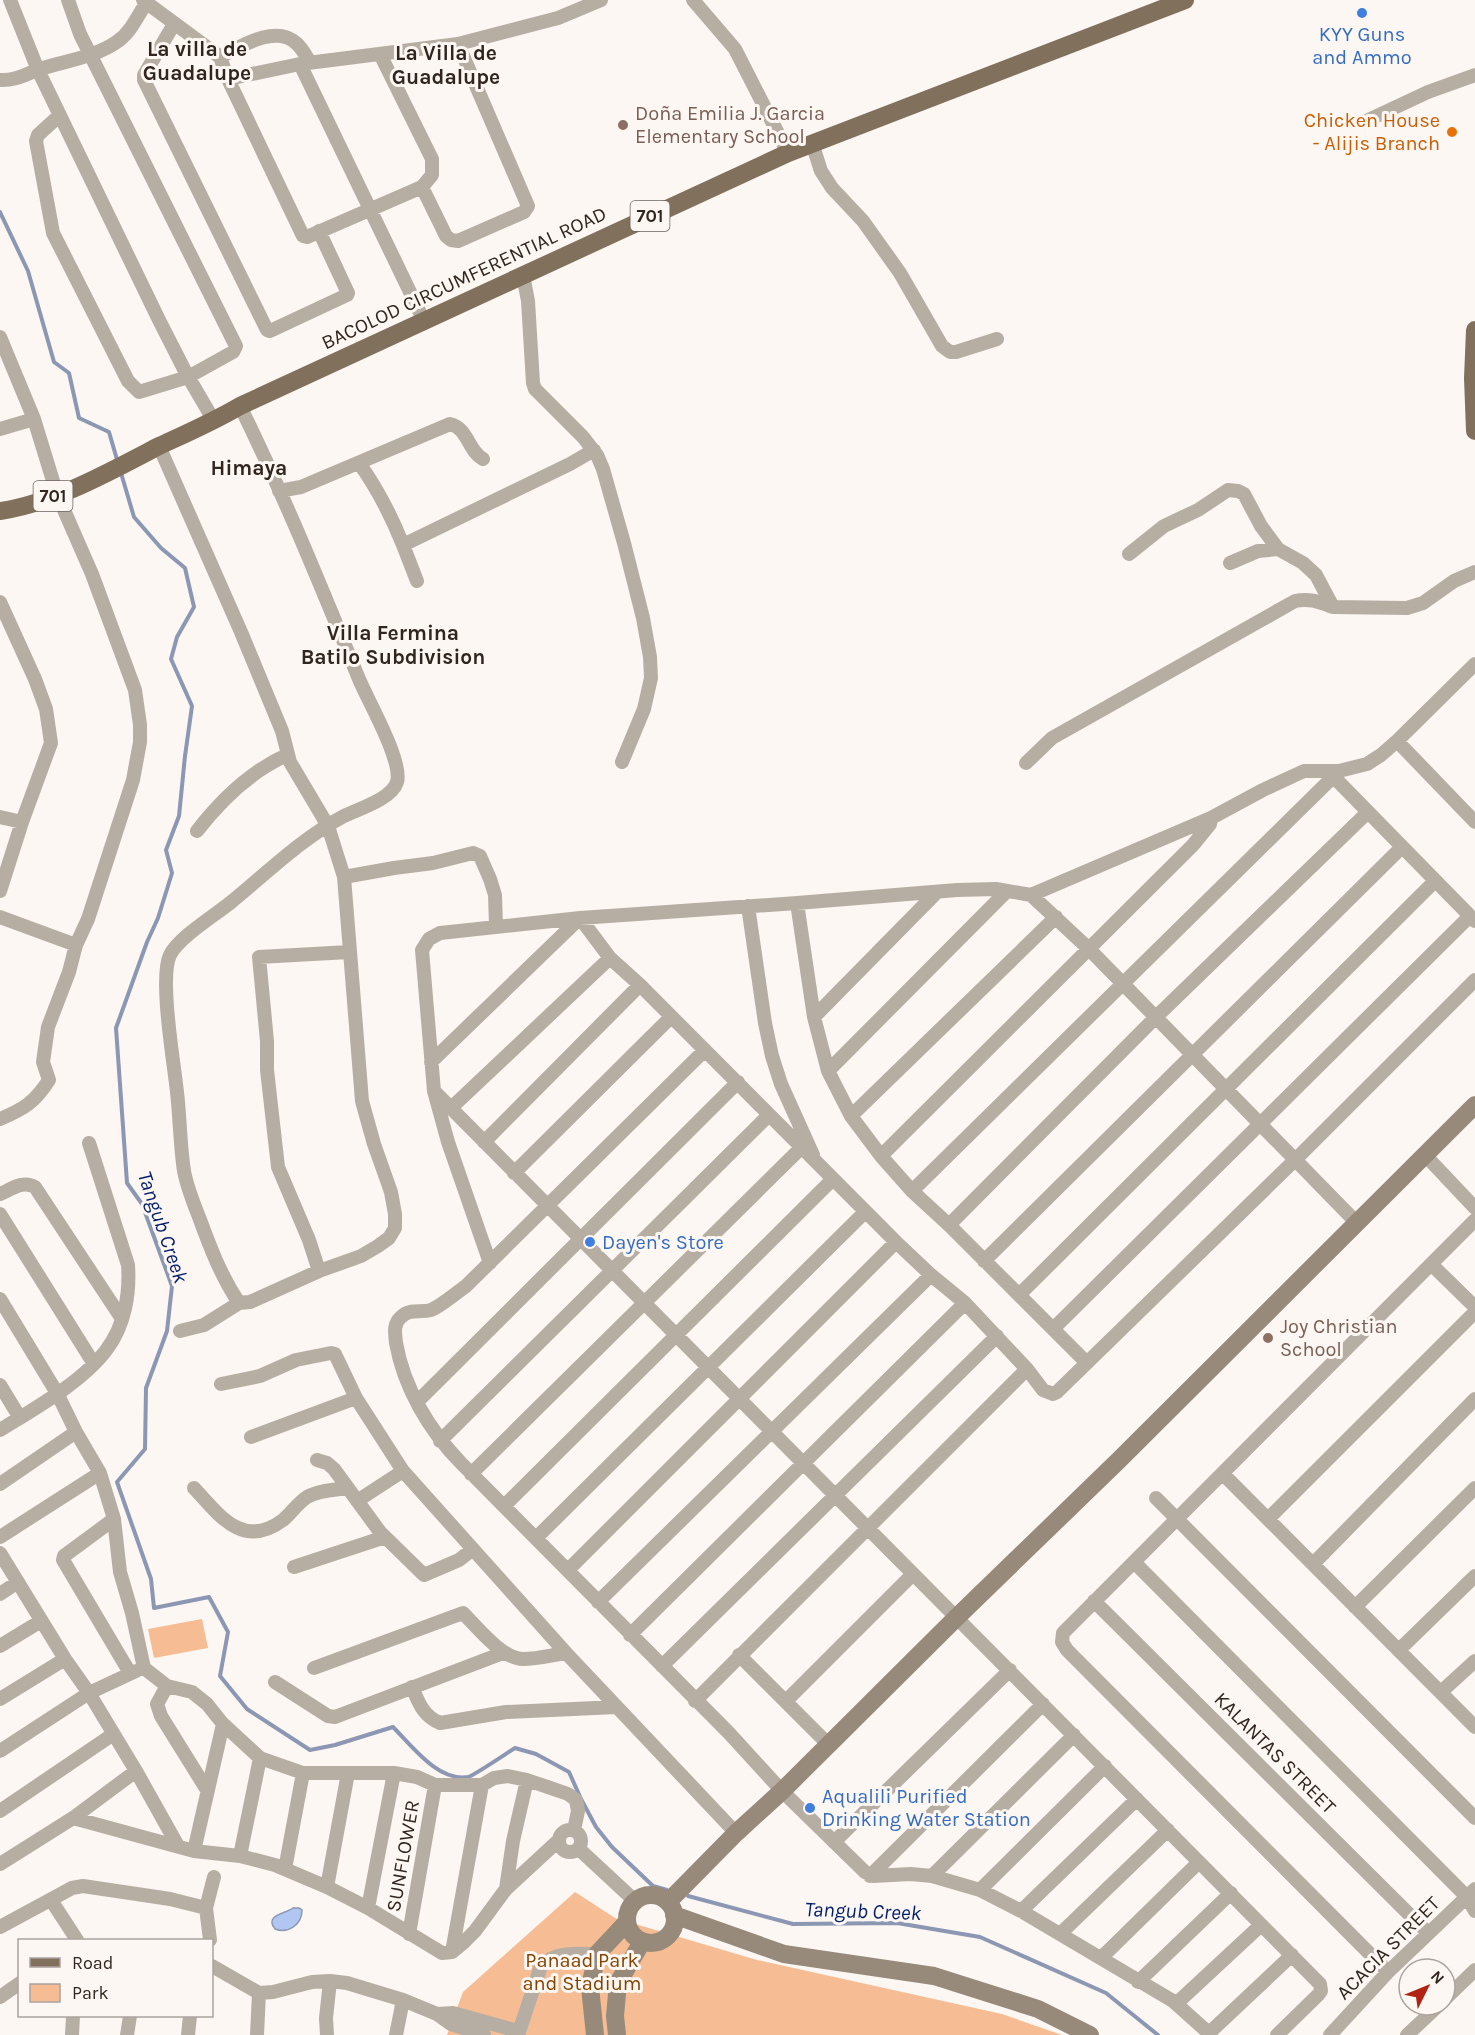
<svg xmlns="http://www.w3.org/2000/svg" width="1475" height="2035" font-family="Karla,sans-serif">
  <rect width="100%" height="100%" fill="#fdf7f3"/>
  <path fill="#f6bd94" d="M202 1619 208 1648 154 1658 148 1629Z
    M575 1892 615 1918 757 1960 1002 2014 1062 2035H447L463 1992Z"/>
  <path fill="#b1c7f2" stroke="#8b97b3" stroke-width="1.5" d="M293 1908H299L302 1910C302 1925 288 1934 275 1929 264 1915 285 1914 293 1908Z"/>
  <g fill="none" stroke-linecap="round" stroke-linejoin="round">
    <path stroke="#8b97b3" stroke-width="4" d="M0 212 28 271 54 362 69 373 79 418 109 432 118 463
      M121 473 134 517 161 548 185 568 194 607 177 637 171 659 192 706 185 756 179 816 166 850 172 873 158 918 147 942 116 1028 127 1183 142 1204 172 1286 167 1331 146 1388 145 1449 117 1482 151 1579 154 1608 209 1597 228 1632 220 1676 247 1709 310 1750 335 1745 393 1727C411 1745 438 1782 468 1777 473 1776 507 1753 515 1748L536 1754 569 1772 581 1799 596 1827 612 1847 653 1886 667 1890
      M688 1896 793 1924 897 1923 980 1937 1106 1993 1158 2035"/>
    <path stroke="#b7aea3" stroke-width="14" d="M10 0 38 70 159 320 186 373 214 421
      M143 0 220 57 228 79 300 64
      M693 0 735 49 788 153
      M174 24 144 75V80L267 330 270 331 347 295 348 293 319 231
      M380 54 432 159V175L422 187
      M220 57C240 47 275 24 296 43 302 48 306 56 310 62
      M228 79 303 236 307 237 422 187 446 236 451 240 458 241 524 212 528 206 458 44
      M0 80C15 81 26 74 40 69 65 61 96 57 118 41 132 31 139 13 148 0
      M60 115 38 135 36 141 53 233 128 381 139 392 188 377 233 352 236 346 80 34 68 0
      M1364 122 1428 92 1475 75
      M812 143 821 171 832 188 863 221 900 273 942 346 950 352H956L997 339
      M523 275 528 301 533 383 535 389 583 437 597 455 603 469 624 543 643 618 650 657 651 678 644 709 622 762
      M424 321 300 64 458 44 558 18 601 0
      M0 337 34 419 57 494 92 574 135 690 140 725V742L133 780 88 919 76 945 0 917
      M240 406C284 495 321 587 359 679 368 701 403 761 397 782 392 799 358 809 344 816 302 838 267 873 230 903 215 915 178 938 170 955 159 978 174 1063 177 1092 180 1118 180 1145 184 1171 187 1187 193 1202 199 1217 210 1247 221 1276 239 1303L250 1302 319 1271 309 1240 278 1167 267 1070V1041L259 957 349 952
      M0 429 34 419
      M159 446 241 632 282 731 290 762 328 826 344 877 362 1101 374 1144 391 1192 395 1214V1228L389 1238 378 1246 361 1256 319 1271
      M359 463C377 488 391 515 403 545L570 464 594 450
      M279 491 301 487 450 424C468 428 468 451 483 459
      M403 545 417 581
      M1129 554 1164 526 1198 510 1228 490 1238 491 1244 494 1261 526 1278 549 1303 563 1316 575 1333 607 1407 608 1423 603 1454 581 1475 572
      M1230 563 1258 551 1278 549
      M0 602 35 679 46 709 51 743 22 822 0 891
      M1397 741 1475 822
      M1026 763 1052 738 1295 601C1310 598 1319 602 1333 607
      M1328 771 1475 921
      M0 817 22 822
      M197 831C221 800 251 771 287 755
      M344 877 394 868 433 863 473 853 480 856 490 879 495 895 496 926
      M1031 895 1088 948 1356 1222
      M797 903 814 1017 828 1071 851 1116 881 1156 912 1191 949 1225 1087 1363
      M748 906 765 1023 772 1056 781 1084 813 1155
      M814 1017 937 892
      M705 1050 466 1286C456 1293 441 1306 431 1310 420 1313 410 1308 401 1317 393 1324 395 1333 396 1343 404 1388 429 1430 461 1463L729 1733 782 1791 865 1872 873 1876 911 1874 932 1876 980 1890 1021 1911 1173 2001 1211 2035
      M431 1062 580 918 610 958 640 985 896 1242 931 1275 965 1303 1027 1369 1043 1390 1053 1394 1057 1392 1296 1159 1475 980
      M828 1071 1007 891
      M435 1092 1320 1984 1321 1991 1318 1995 1277 2035
      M450 1109 610 958
      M851 1116 1056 917
      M0 1119C24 1109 35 1102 49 1080L43 1062 48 1027 69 972 76 945
      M484 1142 640 985
      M1425 1155 1475 1208
      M881 1156 1193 845 1210 824 1211 818
      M514 1173 671 1017
      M912 1191 1333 777
      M0 1194C12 1189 23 1180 35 1187L122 1319
      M0 1214 94 1364
      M949 1225 1156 1017 1368 812
      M984 1261 1402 847
      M490 1263 448 1142 434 1091 422 950 429 939 440 933 580 918 797 903 957 890 996 889 1031 895 1211 818 1263 790 1304 771H1339L1367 764 1381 755 1397 741 1475 664
      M1431 1264 1475 1307
      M1020 1294 1435 881
      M0 1299 57 1393 76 1432 100 1473 114 1519 120 1572 132 1613 144 1668 167 1686 192 1692 207 1704 223 1724 260 1758 303 1773H394L417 1777 435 1785H482L494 1778 508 1776 527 1780 568 1794 576 1800 578 1811 574 1830
      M1054 1328 1470 916
      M180 1331 204 1325 239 1303
      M221 1384 260 1376 296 1360 331 1353 335 1354 356 1398 403 1471 566 1653
      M0 1385 20 1418
      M417 1402 738 1082
      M0 1430C34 1409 84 1381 107 1349 125 1325 130 1293 128 1265L89 1143
      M251 1437 356 1398
      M440 1441 769 1115
      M317 1460 327 1463 334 1469 380 1532 424 1575 459 1560 473 1549
      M471 1474 802 1147
      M1223 1474 1475 1727
      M0 1484 76 1432
      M194 1488C219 1515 243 1550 283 1520 291 1513 298 1503 307 1497 319 1490 335 1490 348 1488
      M1156 1498 1475 1818
      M357 1501 403 1471
      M504 1506 833 1179
      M114 1519 64 1556 63 1560 130 1673
      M1268 1519 1475 1312
      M0 1537 100 1473
      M536 1538 865 1212
      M0 1553 65 1659 89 1693 136 1771 178 1846
      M1134 1562 1467 1897 1475 1911
      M1314 1563 1475 1399
      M294 1567 385 1537
      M568 1570 896 1242
      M0 1594 18 1582
      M1094 1601 1428 1933
      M598 1602 931 1275
      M1355 1607 1475 1488
      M630 1635 965 1303
      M0 1646 41 1621
      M1399 1650 1475 1576
      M739 1655 829 1745
      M662 1666 997 1336
      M314 1668 463 1613C477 1627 502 1659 523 1659 537 1659 552 1655 566 1653L736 1833
      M275 1682 328 1716 335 1717 503 1653
      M167 1686 157 1704 161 1716 207 1790
      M412 1687C419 1703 423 1716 440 1723L506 1712 617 1707
      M1441 1692 1475 1661
      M0 1699 65 1659
      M695 1701 1027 1369
      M786 1701 913 1574
      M0 1751 89 1693 136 1671
      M0 1811 112 1735
      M73 1818 194 1851 240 1856 275 1865 327 1887 368 1908 442 1953 452 1952 464 1942 475 1931 506 1889 559 1840
      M559 1841a11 11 0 1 1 22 0a11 11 0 1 1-22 0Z
      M834 1842 1010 1670
      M579 1849 635 1901
      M194 1851 223 1724
      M240 1856 260 1758
      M0 1864 73 1818 136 1771
      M285 1869 303 1773
      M870 1876 1043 1704
      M932 1876 1074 1735
      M327 1887 348 1773
      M506 1889 513 1841 527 1780
      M980 1890 1105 1766
      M51 1900 77 1940
      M368 1908 394 1773
      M1021 1911 1137 1799
      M0 1927 72 1888 83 1886 170 1899 206 1908
      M409 1934 435 1785
      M1060 1934 1168 1830
      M210 1940 206 1908 214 1877
      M452 1952 482 1785
      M1101 1958 1199 1862
      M212 1966 259 1993 273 1992 312 1982 330 1981 347 1983 403 2000 437 2014 451 2024 484 2035
      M1388 1972 1067 1650 1062 1642 1063 1633 1475 1220
      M1138 1982 1231 1893
      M0 1997 20 1983
      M1445 1999 1475 1970
      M1177 2003 1261 1925
      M437 2014 453 2013 518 2031
      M1209 2033 1292 1955
      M72 2035 73 2016
      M127 2035 130 2016
      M188 2035 190 2016
      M257 2035 259 1993
      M327 2035 326 2018 330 1981
      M396 2035 403 2000
      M518 2035 541 1966C556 1951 577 1954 597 1954
      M1330 2035 1388 1972 1475 1889
      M1407 2035 1439 2005"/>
    <path stroke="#978a7a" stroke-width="18" d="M627 1919a24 24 0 1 1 48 0a24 24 0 1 1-48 0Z
      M668 1902 736 1833 782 1791 957 1617 1118 1461 1475 1105
      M674 1915 784 1954 934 1976 1038 2009 1090 2035
      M595 2035 590 1987 597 1954 627 1922
      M617 2035 615 2016 618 1983 642 1942"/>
    <path stroke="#81715c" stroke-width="18" d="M1475 330 1473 378 1475 431
      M0 511C54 503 109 472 157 447 185 434 213 422 240 406L788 153 1185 0"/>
  </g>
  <g fill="#3f7fe0" stroke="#fdf7f3" stroke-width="2">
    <circle cx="1362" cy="13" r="6"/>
    <circle cx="590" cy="1242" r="6"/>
    <circle cx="810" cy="1808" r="6"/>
  </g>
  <g fill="#8d6e63" stroke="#fdf7f3" stroke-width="2">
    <circle cx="623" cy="125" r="6"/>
    <circle cx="1268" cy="1338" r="6"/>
  </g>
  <circle fill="#e8710a" stroke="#fdf7f3" stroke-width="2" cx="1452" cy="132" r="6"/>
  <g text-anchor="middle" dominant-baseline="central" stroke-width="6" stroke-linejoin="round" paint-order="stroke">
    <g fill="#fdf7f3" stroke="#6e655f" stroke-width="1.5">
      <rect x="630.5" y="201" width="39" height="30" rx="4.5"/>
      <rect x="33.5" y="481" width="39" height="30" rx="4.5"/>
    </g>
    <g font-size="18" font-weight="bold" fill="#31261f">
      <text x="650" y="216">701</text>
      <text x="53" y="496">701</text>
    </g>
    <g font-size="20" fill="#366cbe" stroke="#fdf7f3" text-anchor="start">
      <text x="1362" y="34" text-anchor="middle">KYY Guns<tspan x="1362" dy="23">and Ammo</tspan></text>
      <text x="602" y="1242">Dayen's Store</text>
      <text x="822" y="1796">Aqualili Purified<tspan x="822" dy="23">Drinking Water Station</tspan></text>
    </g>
    <g font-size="20" fill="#785e54" stroke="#fdf7f3" text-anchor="start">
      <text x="635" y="113">Doña Emilia J. Garcia<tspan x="635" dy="23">Elementary School</tspan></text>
      <text x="1280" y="1326">Joy Christian<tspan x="1280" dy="23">School</tspan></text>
    </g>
    <g font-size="20" fill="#c56008" stroke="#fdf7f3" text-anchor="end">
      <text x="1440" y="120">Chicken House<tspan x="1440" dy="23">- Alijis Branch</tspan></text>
    </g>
    <g font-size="20" fill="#31261f" stroke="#fdf7f3">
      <text transform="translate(464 278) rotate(-25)">BACOLOD CIRCUMFERENTIAL ROAD</text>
      <text transform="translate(1275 1753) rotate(45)">KALANTAS STREET</text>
      <text transform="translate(403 1856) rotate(-80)">SUNFLOWER</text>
      <text transform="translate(1388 1948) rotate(-45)">ACACIA STREET</text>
    </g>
    <g font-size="20" fill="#834402" stroke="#fdf7f3">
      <text x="582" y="1960">Panaad Park<tspan x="582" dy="23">and Stadium</tspan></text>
    </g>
    <g font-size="21" font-weight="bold" fill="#31261f" stroke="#fdf7f3">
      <text x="197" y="49">La villa de<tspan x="197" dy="24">Guadalupe</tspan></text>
      <text x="446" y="53">La Villa de<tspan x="446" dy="24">Guadalupe</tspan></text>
      <text x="249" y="468">Himaya</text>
      <text x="393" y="633">Villa Fermina<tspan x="393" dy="24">Batilo Subdivision</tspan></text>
    </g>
    <g font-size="21" font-style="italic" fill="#031e6b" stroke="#fdf7f3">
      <text transform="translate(163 1227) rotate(71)">Tangub Creek</text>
      <text transform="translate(863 1911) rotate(2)">Tangub Creek</text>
    </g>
  </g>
  <rect x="18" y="1939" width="195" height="78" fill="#fdf7f3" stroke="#aba39e" stroke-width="1.5"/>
  <rect x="30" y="1958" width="30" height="9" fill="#81715c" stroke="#aba39e" stroke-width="1.5"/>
  <text x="72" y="1969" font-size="18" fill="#31261f">Road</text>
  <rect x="30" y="1984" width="30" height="18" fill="#f6bd94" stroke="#aba39e" stroke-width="1.5"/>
  <text x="72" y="1999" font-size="18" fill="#31261f">Park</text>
  <g transform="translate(1427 1987) rotate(47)"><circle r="28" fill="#fdf7f3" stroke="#aba39e" stroke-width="1.5"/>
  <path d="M0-4.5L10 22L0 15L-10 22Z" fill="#b12314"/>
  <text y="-9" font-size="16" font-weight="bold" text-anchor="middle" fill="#31261f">N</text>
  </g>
</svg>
